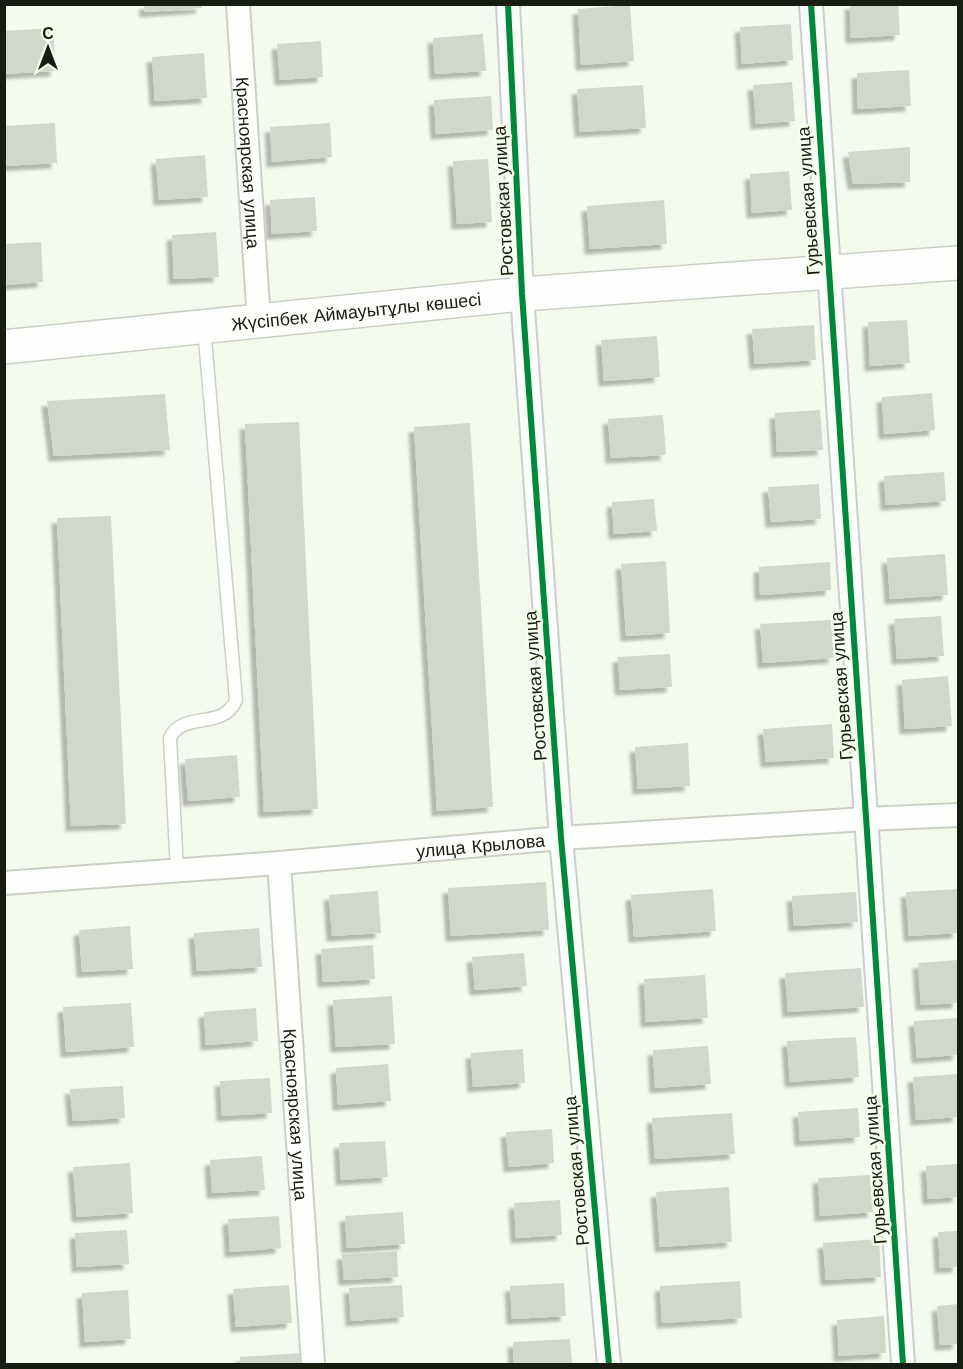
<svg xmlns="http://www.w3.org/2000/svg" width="963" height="1369" font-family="'Work Sans',sans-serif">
  <defs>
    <filter id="shadow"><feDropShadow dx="-5.5" dy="5.5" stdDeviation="1.5" flood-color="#0004"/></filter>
  </defs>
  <rect width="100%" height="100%" fill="#f5faef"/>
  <path fill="#d2d7cc" filter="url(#shadow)" d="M144 4H201L202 8 145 12Z
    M850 4H898L900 35 851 38Z
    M630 5 634 61 581 65 578 9Z
    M791 24 793 60 742 64 740 27Z
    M53 28 56 71 4 74V31Z
    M483 34 486 71 435 74 433 38Z
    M321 41 323 77 280 80 277 44Z
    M204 53 207 98 155 101 152 57Z
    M909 70 911 106 858 109 857 73Z
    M792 82 795 121 756 124 753 85Z
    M643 85 646 128 580 132 577 89Z
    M491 96 493 130 436 134 434 100Z
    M55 123 57 163 4 166V126Z
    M330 123 332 157 272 162 270 127Z
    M910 147V182L853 184 848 152Z
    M205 155 208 197 159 200 156 159Z
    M488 159 492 222 457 224 453 161Z
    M789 171 792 210 752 213 750 174Z
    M315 197 317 231 272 234 270 200Z
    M664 200 667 244 590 249 587 206Z
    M216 232 219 277 174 279 172 235Z
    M41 242 43 282 5 285V244Z
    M907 320 910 363 870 366 868 322Z
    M814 325 816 360 755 364 752 329Z
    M657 336 660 377 604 381 601 340Z
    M932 393 935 430 884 434 882 397Z
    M165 394 170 450 54 456 47 401Z
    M820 410 823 450 777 452 775 413Z
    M663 415 666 455 611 458 608 419Z
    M299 422 318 809 264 812 245 424Z
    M470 423 493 807 437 811 414 427Z
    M944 472 946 501 886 505 884 476Z
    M819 484 821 519 771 522 768 487Z
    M654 499 657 531 614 534 612 502Z
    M111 516 126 824 71 826 57 518Z
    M945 554 948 595 890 599 887 558Z
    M666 561 670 633 626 636 621 564Z
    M830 562 831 590 760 595 759 567Z
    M941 616 944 656 897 659 894 619Z
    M831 620 834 658 763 663 760 624Z
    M670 654 672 687 620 690 618 657Z
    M948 676 952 726 905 729 902 680Z
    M832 724 834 758 766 762 763 729Z
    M688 743 690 786 638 789 635 747Z
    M237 755 240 797 188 801 185 759Z
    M546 882 549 930 451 936 448 888Z
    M713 889 716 931 634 937 631 895Z
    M958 889V933L909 936 906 892Z
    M378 891 381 933 332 936 329 895Z
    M856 892 858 922 794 926 792 896Z
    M130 926 133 969 82 972 79 930Z
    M259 928 262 967 197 971 194 933Z
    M373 945 375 979 323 982 321 949Z
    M524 953 527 986 475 990 472 957Z
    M958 960V1003L921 1005 918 963Z
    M861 968 864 1007 788 1012 785 973Z
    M705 975 708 1018 646 1022 644 979Z
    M392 996 395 1044 336 1047 333 1000Z
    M131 1003 134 1047 66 1052 63 1007Z
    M256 1008 258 1041 206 1045 204 1012Z
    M958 1018V1055L917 1058 914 1021Z
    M856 1037 859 1077 790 1082 787 1041Z
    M708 1046 711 1084 655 1088 653 1050Z
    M523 1049 525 1083 473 1087 471 1053Z
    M388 1064 391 1101 338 1105 336 1068Z
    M958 1074V1117L916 1120 913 1077Z
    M270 1078 272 1113 222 1116 220 1081Z
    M123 1086 125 1118 73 1121 70 1089Z
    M858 1108 860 1137 800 1141 798 1112Z
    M732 1113 735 1154 655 1159 652 1118Z
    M552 1129 554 1163 509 1167 506 1132Z
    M385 1141 388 1177 341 1180 339 1143Z
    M262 1156 265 1190 212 1193 210 1160Z
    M130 1163 133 1213 77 1217 73 1167Z
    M958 1164V1197L928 1199 926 1166Z
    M870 1175 873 1212 820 1216 818 1178Z
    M729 1187 732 1242 660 1247 656 1192Z
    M560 1200 562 1235 516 1238 514 1203Z
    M403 1212 405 1244 347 1248 345 1216Z
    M279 1216 281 1248 230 1252 228 1219Z
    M127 1230 129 1264 77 1267 75 1233Z
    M958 1231V1267L940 1268 938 1232Z
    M879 1239 881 1277 826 1280 823 1243Z
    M397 1251 398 1277 344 1280 342 1254Z
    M740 1281 742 1318 662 1323 660 1286Z
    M564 1283 566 1316 512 1319 510 1286Z
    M289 1285 292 1323 236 1327 233 1289Z
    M402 1285 404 1317 351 1321 349 1288Z
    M128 1290 131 1339 85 1342 82 1293Z
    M958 1304V1344L940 1345 937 1306Z
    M884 1316 886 1353 839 1356 837 1320Z
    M570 1339 572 1364H514L513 1342Z
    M302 1353V1364H240V1357Z"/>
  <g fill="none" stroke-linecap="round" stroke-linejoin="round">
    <defs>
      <path id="lane" d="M177 869 170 738C183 710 223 731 236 700L204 327"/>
      <g id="street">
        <path id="s1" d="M238 4 259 321"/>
        <path d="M508 4 522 294 561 838 609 1364"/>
        <path d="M811 4 903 1364"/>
        <path id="s2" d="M279 863 313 1364"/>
        <path id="s3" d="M4 883 279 863 561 838 866 819 958 815"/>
      </g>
      <g id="secondary">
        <path id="s4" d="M4 347 522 294 958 263"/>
      </g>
    </defs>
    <use href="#lane" stroke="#cbd0c5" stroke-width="15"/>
    <use href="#street" stroke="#cbd0c5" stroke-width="26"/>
    <use href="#secondary" stroke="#cbd0c5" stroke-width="36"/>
    <use href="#lane" stroke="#fefefd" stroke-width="12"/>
    <use href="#street" stroke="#fefefd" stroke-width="22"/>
    <use href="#secondary" stroke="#fefefd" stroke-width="33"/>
    <defs>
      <path id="cycleway" d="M508 4 522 294 561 838 609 1364
        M811 4 903 1364"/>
    </defs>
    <use href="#cycleway" stroke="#f5ffea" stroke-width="10"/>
    <use href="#cycleway" stroke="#00873e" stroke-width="6"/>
  </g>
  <g text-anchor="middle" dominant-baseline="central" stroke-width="5" stroke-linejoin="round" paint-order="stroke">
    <g font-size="18" fill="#181d11" stroke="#f5ffea">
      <text stroke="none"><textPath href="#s1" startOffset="159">Красноярская улица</textPath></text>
      <text transform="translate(503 201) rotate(-93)">Ростовская улица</text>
      <text transform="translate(808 201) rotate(-94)">Гурьевская улица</text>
      <text stroke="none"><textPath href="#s4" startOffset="354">Жүсіпбек Аймауытұлы көшесі</textPath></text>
      <text transform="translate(535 686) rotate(-94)">Ростовская улица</text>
      <text transform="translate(841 686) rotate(-94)">Гурьевская улица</text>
      <text stroke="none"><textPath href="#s3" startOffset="478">улица Крылова</textPath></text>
      <text stroke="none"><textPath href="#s2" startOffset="252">Красноярская улица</textPath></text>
      <text transform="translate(875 1170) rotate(-94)">Гурьевская улица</text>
      <text transform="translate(576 1171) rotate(-95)">Ростовская улица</text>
    </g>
  </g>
  <rect width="963" height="1369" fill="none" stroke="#181d11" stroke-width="12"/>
  <g transform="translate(48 48)" stroke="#f5ffea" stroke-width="4.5" paint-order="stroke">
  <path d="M0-4.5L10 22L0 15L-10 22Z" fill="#181d11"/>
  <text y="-9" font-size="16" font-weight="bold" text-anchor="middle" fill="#181d11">С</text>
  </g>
</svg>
